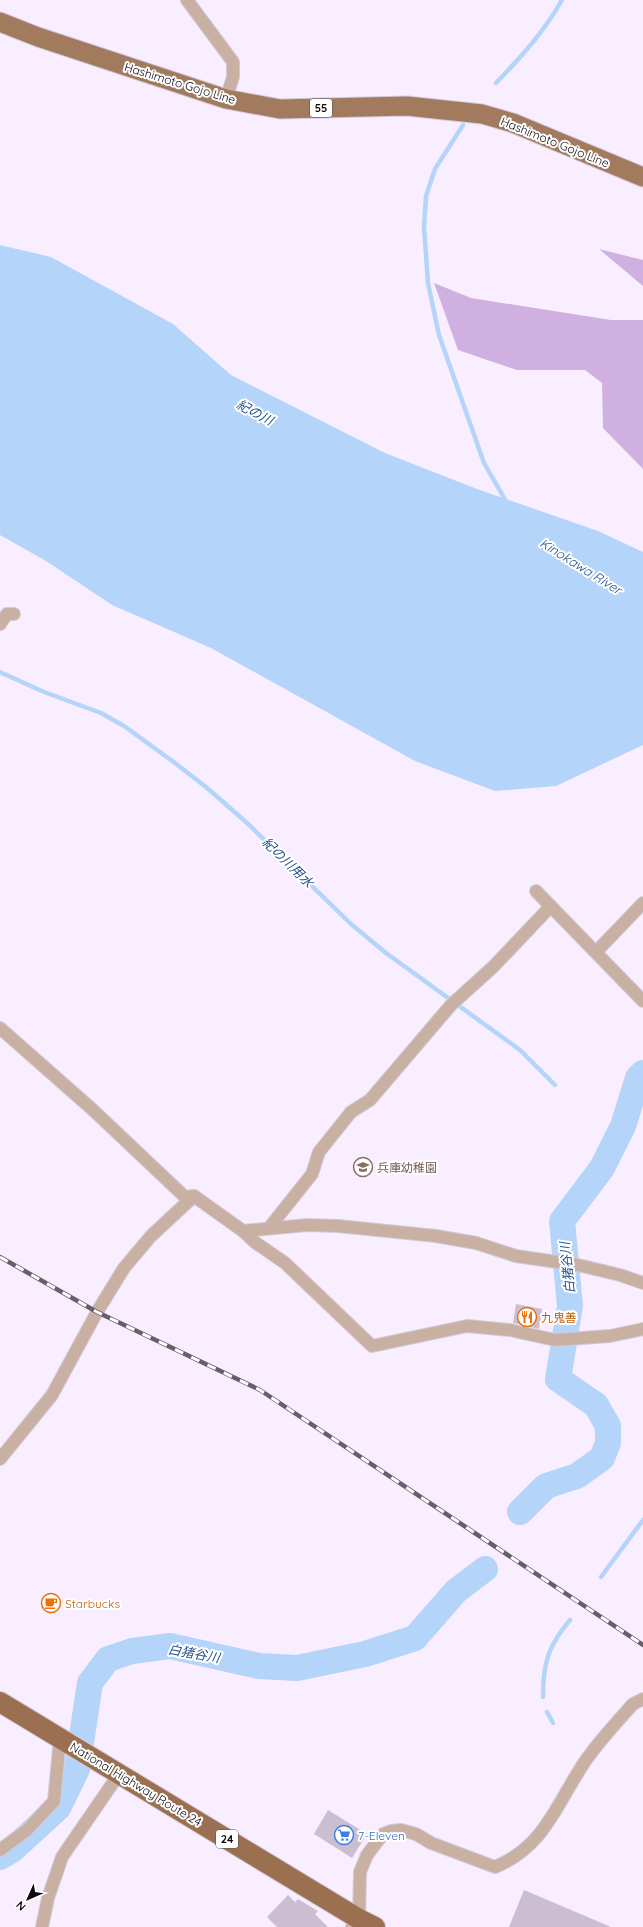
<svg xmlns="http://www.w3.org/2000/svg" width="643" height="1927" font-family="Quicksand,'Noto Sans JP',sans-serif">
  <rect width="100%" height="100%" fill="#f9eeff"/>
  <path fill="#cfb0e1" d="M599 249 643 260V286Z
    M434 283 471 298 611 320H643V469L603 428 602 383 585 370H517L458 350Z"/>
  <path fill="#b5d4f9" d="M0 245 51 257 173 324 231 375 385 453 477 489 598 531 643 552V745L556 786 495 791 415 761 211 648 112 605 46 561 0 535Z"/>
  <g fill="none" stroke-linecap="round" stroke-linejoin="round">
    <path stroke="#b5d4f9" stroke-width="4.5" d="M496 83C521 57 544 32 562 0
      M463 125 435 169 426 196 424 227 428 283 439 335 484 463 507 503
      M0 672 44 692 101 713 124 726 171 760 206 787 246 822 351 924 386 953 520 1050 555 1085
      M601 1577 643 1520
      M543 1697C543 1663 548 1646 570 1620
      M547 1712 553 1723"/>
    <path stroke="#b5d4f9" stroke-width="26" d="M520 1512 546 1486 577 1476 602 1458 608 1443V1426L596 1405 558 1379 570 1306 562 1221 602 1168 623 1126 638 1078 643 1073
      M0 1857 12 1850 58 1808 77 1769 90 1683 108 1659 132 1651 170 1646 259 1666 297 1668 365 1654 415 1638 456 1591 485 1569"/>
  </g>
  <path fill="#ccbed1" d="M516 1304 542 1309 539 1329 513 1323Z
    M328 1810 367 1834 352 1858 314 1834Z
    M524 1890 611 1927H509Z
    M288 1895 295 1902 298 1899 318 1911 315 1914 328 1927H277L267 1917Z"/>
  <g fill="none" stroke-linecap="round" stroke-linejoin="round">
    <defs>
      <path id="minor" d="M187 0 233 62V77L226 99
        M0 624 7 614H14
        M536 891 643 1001
        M596 952 643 903
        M0 1028 93 1110 185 1197 194 1196 243 1231 307 1225 338 1226 436 1236 476 1243 516 1256 578 1265 620 1275 643 1283
        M269 1228 312 1174 319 1152 351 1112 370 1100 451 1005 493 967 551 906
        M243 1231 256 1243 285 1263 372 1346 467 1326 510 1330 555 1340 610 1336 643 1329
        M0 1459 52 1395 97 1312 124 1268 151 1236 194 1196
        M0 1850 27 1830 54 1801 60 1739
        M42 1927 48 1898 62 1857 119 1774
        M352 1927 359 1919 360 1872 367 1855 383 1834 391 1831 401 1830 416 1834 431 1843 495 1867C546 1846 557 1802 586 1760 600 1740 617 1722 633 1704L643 1699"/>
      <path id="primary" d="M0 22 38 37 226 99 280 109 407 106 482 114 513 123 643 177"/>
      <path id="trunk" d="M0 1702 359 1919 375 1927"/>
    </defs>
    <use href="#minor" stroke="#d3c9d9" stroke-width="14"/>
    <use href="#primary" stroke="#d3c9d9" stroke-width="21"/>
    <use href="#trunk" stroke="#d3c9d9" stroke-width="22"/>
    <use href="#minor" stroke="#c8b1a2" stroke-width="12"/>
    <use href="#primary" stroke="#a27a5d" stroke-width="19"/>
    <use href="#trunk" stroke="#9b7050" stroke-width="20"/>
    <defs>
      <path id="rail" d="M0 1257 97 1312 260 1390 643 1645"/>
    </defs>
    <use href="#rail" stroke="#665f6a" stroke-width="4.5"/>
    <use href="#rail" stroke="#fff" stroke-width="3" stroke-dasharray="9" stroke-linecap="butt"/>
  </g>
  <defs>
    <symbol id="school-ring" viewBox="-11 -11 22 22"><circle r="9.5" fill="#fff" stroke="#8d6e63" stroke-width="1.5"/><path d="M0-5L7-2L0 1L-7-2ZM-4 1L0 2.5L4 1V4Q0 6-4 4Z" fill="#8d6e63"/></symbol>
    <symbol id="restaurant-ring" viewBox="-11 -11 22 22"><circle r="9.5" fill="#fff" stroke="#e8710a" stroke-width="1.5"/><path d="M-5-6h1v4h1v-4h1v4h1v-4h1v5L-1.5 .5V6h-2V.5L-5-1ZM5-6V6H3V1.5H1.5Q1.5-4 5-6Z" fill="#e8710a"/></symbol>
    <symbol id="cafe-ring" viewBox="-11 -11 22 22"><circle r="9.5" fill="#fff" stroke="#e8710a" stroke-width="1.5"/><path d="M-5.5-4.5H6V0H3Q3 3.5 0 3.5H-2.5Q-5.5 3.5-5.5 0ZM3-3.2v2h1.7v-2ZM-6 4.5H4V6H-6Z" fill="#e8710a"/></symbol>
    <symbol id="supermarket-ring" viewBox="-11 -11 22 22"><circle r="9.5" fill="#fff" stroke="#3f7fe0" stroke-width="1.5"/><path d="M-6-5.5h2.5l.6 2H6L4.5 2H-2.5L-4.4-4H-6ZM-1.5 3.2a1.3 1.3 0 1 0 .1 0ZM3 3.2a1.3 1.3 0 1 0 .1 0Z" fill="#3f7fe0"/></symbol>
  </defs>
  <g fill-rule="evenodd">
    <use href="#school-ring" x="352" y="1156" width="22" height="22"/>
    <use href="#restaurant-ring" x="516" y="1306" width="22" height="22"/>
    <use href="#cafe-ring" x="40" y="1592" width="22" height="22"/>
    <use href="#supermarket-ring" x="333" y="1824" width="22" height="22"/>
  </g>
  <g text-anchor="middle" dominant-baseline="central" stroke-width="4" stroke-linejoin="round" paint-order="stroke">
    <g fill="#fff" stroke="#565358" stroke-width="1">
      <rect x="310" y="99" width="22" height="18" rx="3"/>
      <rect x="216" y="1830" width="22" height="18" rx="3"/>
    </g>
    <g font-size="11" font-weight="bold" fill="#0e0910">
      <text x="321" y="108">55</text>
      <text x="227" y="1839">24</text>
    </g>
    <g font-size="12" fill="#0e0910" stroke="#fff">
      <text transform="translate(180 83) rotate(17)">Hashimoto Gojo Line</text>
      <text transform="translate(555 142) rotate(22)">Hashimoto Gojo Line</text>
      <text transform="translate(136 1784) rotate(31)">National Highway Route 24</text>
    </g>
    <g font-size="12" fill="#785e54" stroke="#fff" text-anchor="start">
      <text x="377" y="1167">兵庫幼稚園</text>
    </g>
    <g font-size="12" fill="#c56008" stroke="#fff" text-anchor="start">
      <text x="541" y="1317">九鬼善</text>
      <text x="65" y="1603">Starbucks</text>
    </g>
    <g font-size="12" fill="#366cbe" stroke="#fff" text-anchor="start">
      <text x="358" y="1835">7-Eleven</text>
    </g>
    <g font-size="13" font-style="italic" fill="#24558d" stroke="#fff">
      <text transform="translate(255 412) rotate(28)">紀の川</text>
      <text transform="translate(581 566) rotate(32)">Kinokawa River</text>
      <text transform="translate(288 862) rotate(44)">紀の川用水</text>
      <text transform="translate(567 1268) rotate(-96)">白猪谷川</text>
      <text transform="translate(194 1653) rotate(10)">白猪谷川</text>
    </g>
  </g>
  <g transform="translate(28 1899) rotate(225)" stroke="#ffffff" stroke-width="3" paint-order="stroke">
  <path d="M0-3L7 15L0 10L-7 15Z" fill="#0e0910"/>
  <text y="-6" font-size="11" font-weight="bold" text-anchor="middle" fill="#0e0910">N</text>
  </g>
</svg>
